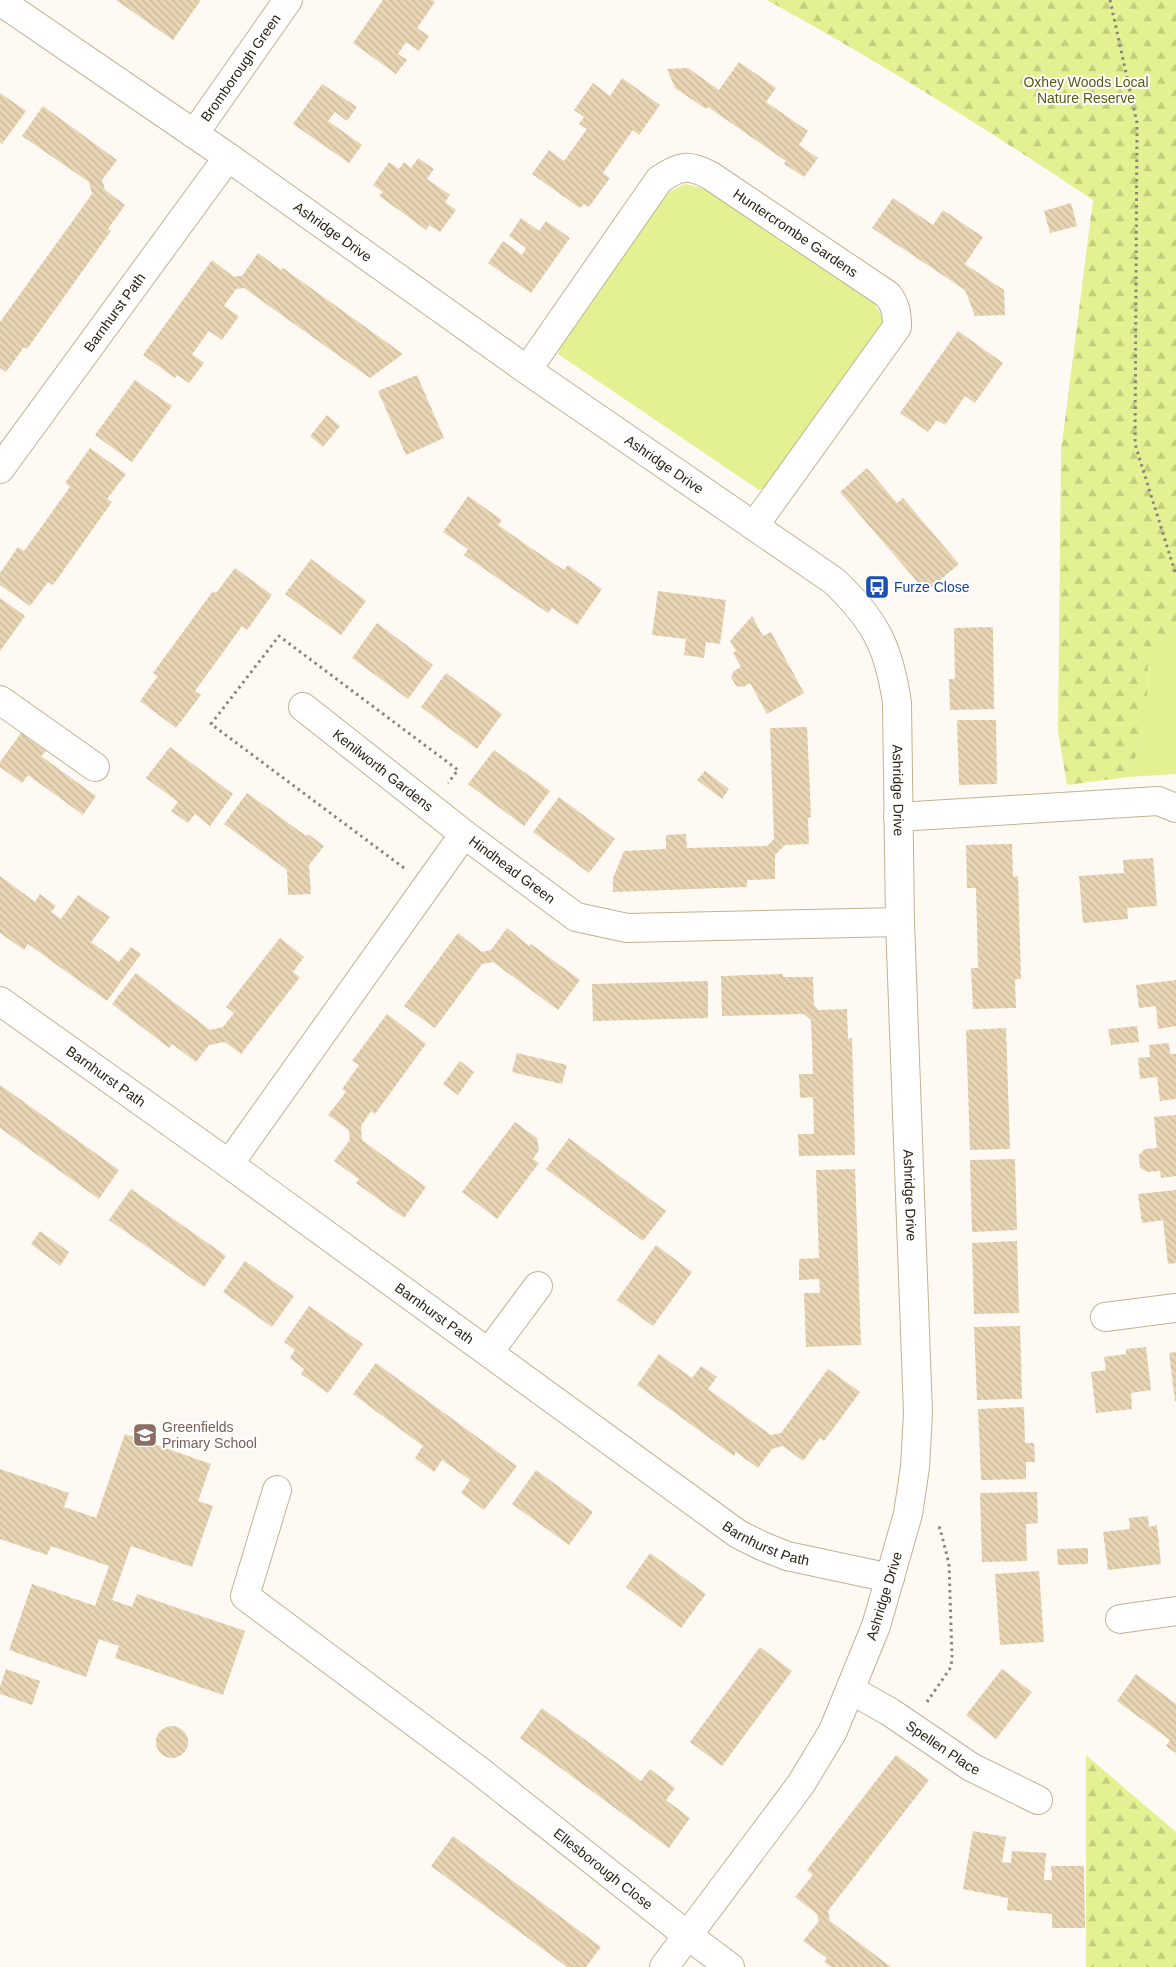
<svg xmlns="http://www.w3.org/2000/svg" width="1176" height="1967" font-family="Helvetica,sans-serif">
  <defs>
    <pattern id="forest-firs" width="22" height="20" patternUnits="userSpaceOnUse" patternTransform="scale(1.25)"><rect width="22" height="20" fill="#e3f192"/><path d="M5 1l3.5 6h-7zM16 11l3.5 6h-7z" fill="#c3ce7d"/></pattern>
    <pattern id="building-back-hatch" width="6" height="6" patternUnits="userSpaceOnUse" patternTransform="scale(1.25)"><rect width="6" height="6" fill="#e8d5b4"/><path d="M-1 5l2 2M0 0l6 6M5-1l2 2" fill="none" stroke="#c7b79a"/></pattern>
  </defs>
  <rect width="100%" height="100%" fill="#fefaf3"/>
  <path fill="#e3f192" d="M685 184 706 189 874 303C881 313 884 319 883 331L770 486 759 490 558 354 562 341 667 193Z
    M1176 628V774L1128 777 1139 747 1147 706 1148 658 1165 635Z"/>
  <path fill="url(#forest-firs)" d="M767 0H1176V628L1165 635 1148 658 1147 706 1139 747 1128 777 1067 785 1058 731 1061 451 1093 200C987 129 878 61 767 0Z
    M1086 1755 1176 1832V1967H1086Z"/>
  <path fill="url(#building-back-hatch)" d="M116 0H201L173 40Z
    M383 0H432L435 2 417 28 429 36 419 51 406 42 398 54 407 60 396 74 353 43Z
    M739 62 776 88 766 102 808 131 799 145 818 158 804 177 784 164 786 161 708 107 706 109 675 88 667 69 688 68 719 90Z
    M622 78 660 105 639 135 633 130 618 151 603 173 610 178 589 207 584 204 580 208 532 174 549 150 564 161 587 129 579 124 584 117 574 110 593 83 610 96Z
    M322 84 357 107 347 121 335 112 328 121 362 145 349 163 293 124Z
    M0 93 26 111 2 144 0 142Z
    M43 106 117 160 102 180 105 190 125 205 108 229 111 231 27 349 24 347 6 372 0 368V322L92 194 89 182 22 136Z
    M418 158 434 169 427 179 450 195 445 202 456 210 440 232 429 225 426 230 403 213 379 196 383 192 373 185 389 162 399 169 404 162 411 168Z
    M893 198 933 225 943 210 983 237 965 264 1004 290 1005 315 975 316 965 290 872 228Z
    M1071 203 1077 226 1050 233 1044 211Z
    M521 218 539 231 546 221 570 238 531 293 488 263 503 241 522 255 526 248 509 236Z
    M258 253 281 270 283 268 403 354 370 378 244 288 236 289 224 306 239 316 222 340 209 331 192 354 204 363 189 383 177 375 175 378 143 355 212 260 234 277 239 276H242Z
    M958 331 1003 363 975 403 965 396 945 425 937 420 928 432 900 413Z
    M417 375 444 438 406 455 378 391Z
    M135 380 172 406 132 462 95 435Z
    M327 415 340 426 323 447 310 436Z
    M90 448 126 474 107 499 112 502 53 585 48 582 30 606 0 585V573L18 547 24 551 70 487 65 483Z
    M867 468 897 503 903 498 959 564 926 592 840 492Z
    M468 496 502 520 498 525 531 548 564 570 568 565 602 589 577 625 552 608 548 613 464 555 468 549 443 532Z
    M311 559 366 601 341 635 285 594Z
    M235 568 272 595 247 630 242 626 195 691 201 695 176 728 140 701 158 676 153 673 213 591 216 593Z
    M658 591 726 600 720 644 706 642 704 658 684 655 686 639 652 635Z
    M0 598 25 616 0 651Z
    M752 616 763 636 771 632 804 693 767 714 750 683 743 687 736 686 731 677 734 671 741 667 733 653 736 651 730 641Z
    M377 623 433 665 408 699 352 658Z
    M993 627 994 709 950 710 949 679H955L954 628Z
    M446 673 502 714 477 749 421 707Z
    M957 720H996L997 784 959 785Z
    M807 727 811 817 808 818 809 844 785 845 775 855V879L747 880V887L613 892V878L624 851 666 849V835L686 834 687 848 767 846 774 839 770 728Z
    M21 733 46 751 41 756 96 796 83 815 28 775 22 783 0 767V762Z
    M170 747 233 794 210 826 195 814 188 823 171 811 178 802 146 778Z
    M494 750 550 791 524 826 468 784Z
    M705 771 729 789 722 799 697 780Z
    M247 793 306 836 308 834 324 846 309 865 311 894 288 895 287 870 224 824Z
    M559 797 615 839 589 873 533 832Z
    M1012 844 1013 877 1018 876 1021 979H1015L1016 1008 973 1009 971 968H978L976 888H967L966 845Z
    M1153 858 1157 906 1127 908 1128 919 1083 923 1079 876 1124 873 1123 860Z
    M0 876 35 902 40 894 56 906 51 912 61 919 78 895 110 917 91 942 119 962 131 947 141 954 107 1001 28 944 24 950 0 933Z
    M507 928 529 946 531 944 580 980 558 1010 493 962 482 964 435 1028 404 1006 458 933 482 952 491 950Z
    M280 938 304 957 293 972 300 977 241 1054 225 1042 209 1045 196 1062 172 1044 169 1048 112 1004 136 973 210 1030 223 1027 234 1013 226 1007Z
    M783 974V977H813L814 1005 819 1010 847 1009 848 1039 852 1038 855 1155 799 1156 798 1134H814L813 1097 800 1098 799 1074H813L811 1020 804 1014 722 1016 721 976Z
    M1176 980V1026L1158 1029 1156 1006 1139 1008 1136 985Z
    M708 981V1018L593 1021 592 984Z
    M387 1014 426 1044 375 1114 371 1111 361 1126 362 1140 426 1187 404 1218 356 1183 359 1179 334 1161 350 1140 349 1130 328 1115 346 1092 342 1089 359 1065 352 1061Z
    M1137 1026 1139 1042 1111 1045 1108 1029Z
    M1006 1028 1010 1149 970 1150 966 1030Z
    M1169 1043 1170 1054H1176V1099L1160 1101 1157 1077 1140 1079 1138 1058 1150 1057 1149 1045Z
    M517 1053 567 1065 562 1084 512 1072Z
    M460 1061 474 1072 458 1095 443 1084Z
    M0 1085 119 1170 99 1199 0 1128Z
    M1176 1115V1176L1161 1178 1160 1171 1148 1172 1140 1168 1139 1155 1145 1149 1157 1148 1154 1117Z
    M515 1122 537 1138 539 1150 533 1159 539 1163 497 1219 462 1192Z
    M569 1138 666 1211 643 1241 546 1169Z
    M1015 1159 1017 1230 972 1232 970 1160Z
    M855 1169 861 1345 806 1347 804 1293H820L819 1279 799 1280V1259L819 1258 816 1170Z
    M131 1189 226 1256 204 1287 109 1220Z
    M1176 1190V1263L1168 1264 1163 1220 1142 1223 1138 1194Z
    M40 1231 69 1252 60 1266 31 1244Z
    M1017 1241 1019 1313 974 1314 972 1243Z
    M656 1245 692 1272 653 1326 617 1300Z
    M245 1261 294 1296 272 1327 223 1292Z
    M309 1306 363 1344 328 1393 301 1374 304 1369 290 1358 295 1350 284 1342Z
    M1020 1326 1022 1399 977 1400 974 1327Z
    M1146 1347 1151 1390 1131 1393 1132 1409 1096 1413 1091 1372 1106 1370 1104 1357 1126 1354V1349Z
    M1176 1352V1401H1175L1169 1353Z
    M659 1354 692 1378 701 1366 717 1377 708 1389 771 1435 781 1433 828 1369 860 1392 824 1441 820 1438 803 1461 783 1446 772 1449 758 1468 736 1452 734 1456 637 1385Z
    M376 1363 517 1466 484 1510 461 1493 470 1480 442 1460 434 1472 415 1458 423 1446 353 1394Z
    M1024 1407 1025 1443H1034L1035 1462H1026V1479L981 1480 978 1409Z
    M125 1434 211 1464 198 1501 213 1506 192 1567 131 1546 112 1600 132 1607 137 1594 245 1631 223 1695 115 1658 119 1646 99 1639 86 1677 9 1650 32 1584 95 1606 109 1566 51 1546 47 1555 0 1539V1469L69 1493 64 1507 96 1518Z
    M536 1470 593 1512 569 1545 512 1504Z
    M1037 1492 1038 1523 1026 1524 1027 1561 982 1562 980 1493Z
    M1148 1516 1149 1527 1157 1525 1161 1564 1108 1570 1103 1532 1130 1529 1129 1518Z
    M1088 1548V1564L1058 1565 1057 1549Z
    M650 1553 706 1594 681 1628 626 1587Z
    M1039 1571 1044 1642 1000 1645 995 1574Z
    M760 1647 792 1671 722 1766 690 1742Z
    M6 1669 40 1681 32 1705 0 1694V1687Z
    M1002 1669 1032 1692 996 1739 966 1715Z
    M1136 1674 1176 1704V1753L1166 1746 1170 1740 1117 1701Z
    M542 1708 641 1781 650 1769 675 1788 666 1800 690 1818 669 1848 520 1738Z
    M156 1742a16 16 0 1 1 32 0a16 16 0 1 1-32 0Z
    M896 1755 929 1780 828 1911 830 1921 891 1967H831L824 1962 827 1958 803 1941 819 1921 818 1918 817 1914 795 1897 813 1875 807 1870Z
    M973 1831 1006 1837 1002 1862 1011 1863 1012 1851 1046 1853 1044 1880H1052L1051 1866H1084L1085 1928H1052V1914L1007 1910 1008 1898 963 1889Z
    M453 1836 601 1947 586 1967H567L431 1866Z"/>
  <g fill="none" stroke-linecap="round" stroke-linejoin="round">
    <defs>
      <g id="minor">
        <path id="s1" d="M0 1 228 157 527 370 834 581C875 620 889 647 897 703L900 922 918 1413 915 1467 908 1514 876 1626 833 1731 801 1784 664 1967"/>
        <path id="s2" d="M194 134 288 0"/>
        <path id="s3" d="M527 370 659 180C680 165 689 164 711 176L888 295C896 306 897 314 897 327L754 526"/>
        <path id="s4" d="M0 469 228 157"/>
        <path d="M0 700 95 767"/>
        <path id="s5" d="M303 707 464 834"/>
        <path d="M898 817 1158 801 1176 808"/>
        <path id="s6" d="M0 1001 229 1164 738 1534 762 1546 787 1556 890 1578"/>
        <path id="s7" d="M229 1164 464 834 576 917 627 928 900 922"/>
        <path d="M1105 1317 1176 1308"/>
        <path d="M489 1352 538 1286"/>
        <path id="s8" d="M277 1490 245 1596 477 1769 687 1935 730 1967"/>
        <path d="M1120 1619 1176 1611"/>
        <path id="s9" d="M851 1690 890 1712 971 1767 1038 1800"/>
      </g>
    </defs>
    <use href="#minor" stroke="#c3b192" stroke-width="30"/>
    <path stroke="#8a857a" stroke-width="3" stroke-dasharray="2.5 4" stroke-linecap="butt" d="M1110 0 1137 123 1135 444 1176 575
      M404 868 211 724 279 636 458 770 448 783
      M927 1702 951 1667 952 1656 949 1564 940 1528 936 1527"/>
    <use href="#minor" stroke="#fff" stroke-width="28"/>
  </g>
  <defs>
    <symbol id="bus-square" viewBox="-11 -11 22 22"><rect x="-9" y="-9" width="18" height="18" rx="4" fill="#1a4fb4" stroke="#fff"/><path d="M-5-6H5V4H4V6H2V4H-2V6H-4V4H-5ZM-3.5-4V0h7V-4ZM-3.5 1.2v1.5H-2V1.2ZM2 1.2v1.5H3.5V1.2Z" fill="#fff"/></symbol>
    <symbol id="school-square" viewBox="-11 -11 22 22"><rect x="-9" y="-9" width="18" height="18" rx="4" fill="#8d6e63" stroke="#fff"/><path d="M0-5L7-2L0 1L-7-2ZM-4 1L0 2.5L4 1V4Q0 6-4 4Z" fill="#fff"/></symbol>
  </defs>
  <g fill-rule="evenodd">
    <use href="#bus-square" x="863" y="573" width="28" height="28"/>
    <use href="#school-square" x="131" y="1421" width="28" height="28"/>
  </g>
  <g text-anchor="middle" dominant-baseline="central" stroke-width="4" stroke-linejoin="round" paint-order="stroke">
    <g font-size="14" fill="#292215" stroke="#fff">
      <text stroke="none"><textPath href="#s2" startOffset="81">Bromborough Green</textPath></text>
      <text stroke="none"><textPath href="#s1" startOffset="405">Ashridge Drive</textPath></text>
      <text stroke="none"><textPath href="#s3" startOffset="390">Huntercrombe Gardens</textPath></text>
      <text stroke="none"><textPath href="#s4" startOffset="194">Barnhurst Path</textPath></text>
      <text stroke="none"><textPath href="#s1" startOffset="810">Ashridge Drive</textPath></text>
      <text stroke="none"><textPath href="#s5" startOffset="102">Kenilworth Gardens</textPath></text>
      <text stroke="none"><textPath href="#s1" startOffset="1244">Ashridge Drive</textPath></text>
      <text stroke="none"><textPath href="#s7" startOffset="465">Hindhead Green</textPath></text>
      <text stroke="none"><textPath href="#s6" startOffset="130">Barnhurst Path</textPath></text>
      <text stroke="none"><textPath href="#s1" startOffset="1649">Ashridge Drive</textPath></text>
      <text stroke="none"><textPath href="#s6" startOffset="535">Barnhurst Path</textPath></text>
      <text stroke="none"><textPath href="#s6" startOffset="940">Barnhurst Path</textPath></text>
      <text transform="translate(884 1596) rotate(-73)">Ashridge Drive</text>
      <text stroke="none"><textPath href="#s9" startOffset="109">Spellen Place</textPath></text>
      <text stroke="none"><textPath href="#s8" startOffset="561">Ellesborough Close</textPath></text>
    </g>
    <g font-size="14" fill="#545c14" stroke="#fff">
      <text x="1086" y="82">Oxhey Woods Local<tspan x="1086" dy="16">Nature Reserve</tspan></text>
    </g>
    <g font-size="14" fill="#164399" stroke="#fff" text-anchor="start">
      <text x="894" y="587">Furze Close</text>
    </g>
    <g font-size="14" fill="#785e54" stroke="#fff" text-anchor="start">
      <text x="162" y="1427">Greenfields<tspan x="162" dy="16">Primary School</tspan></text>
    </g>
  </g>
</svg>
